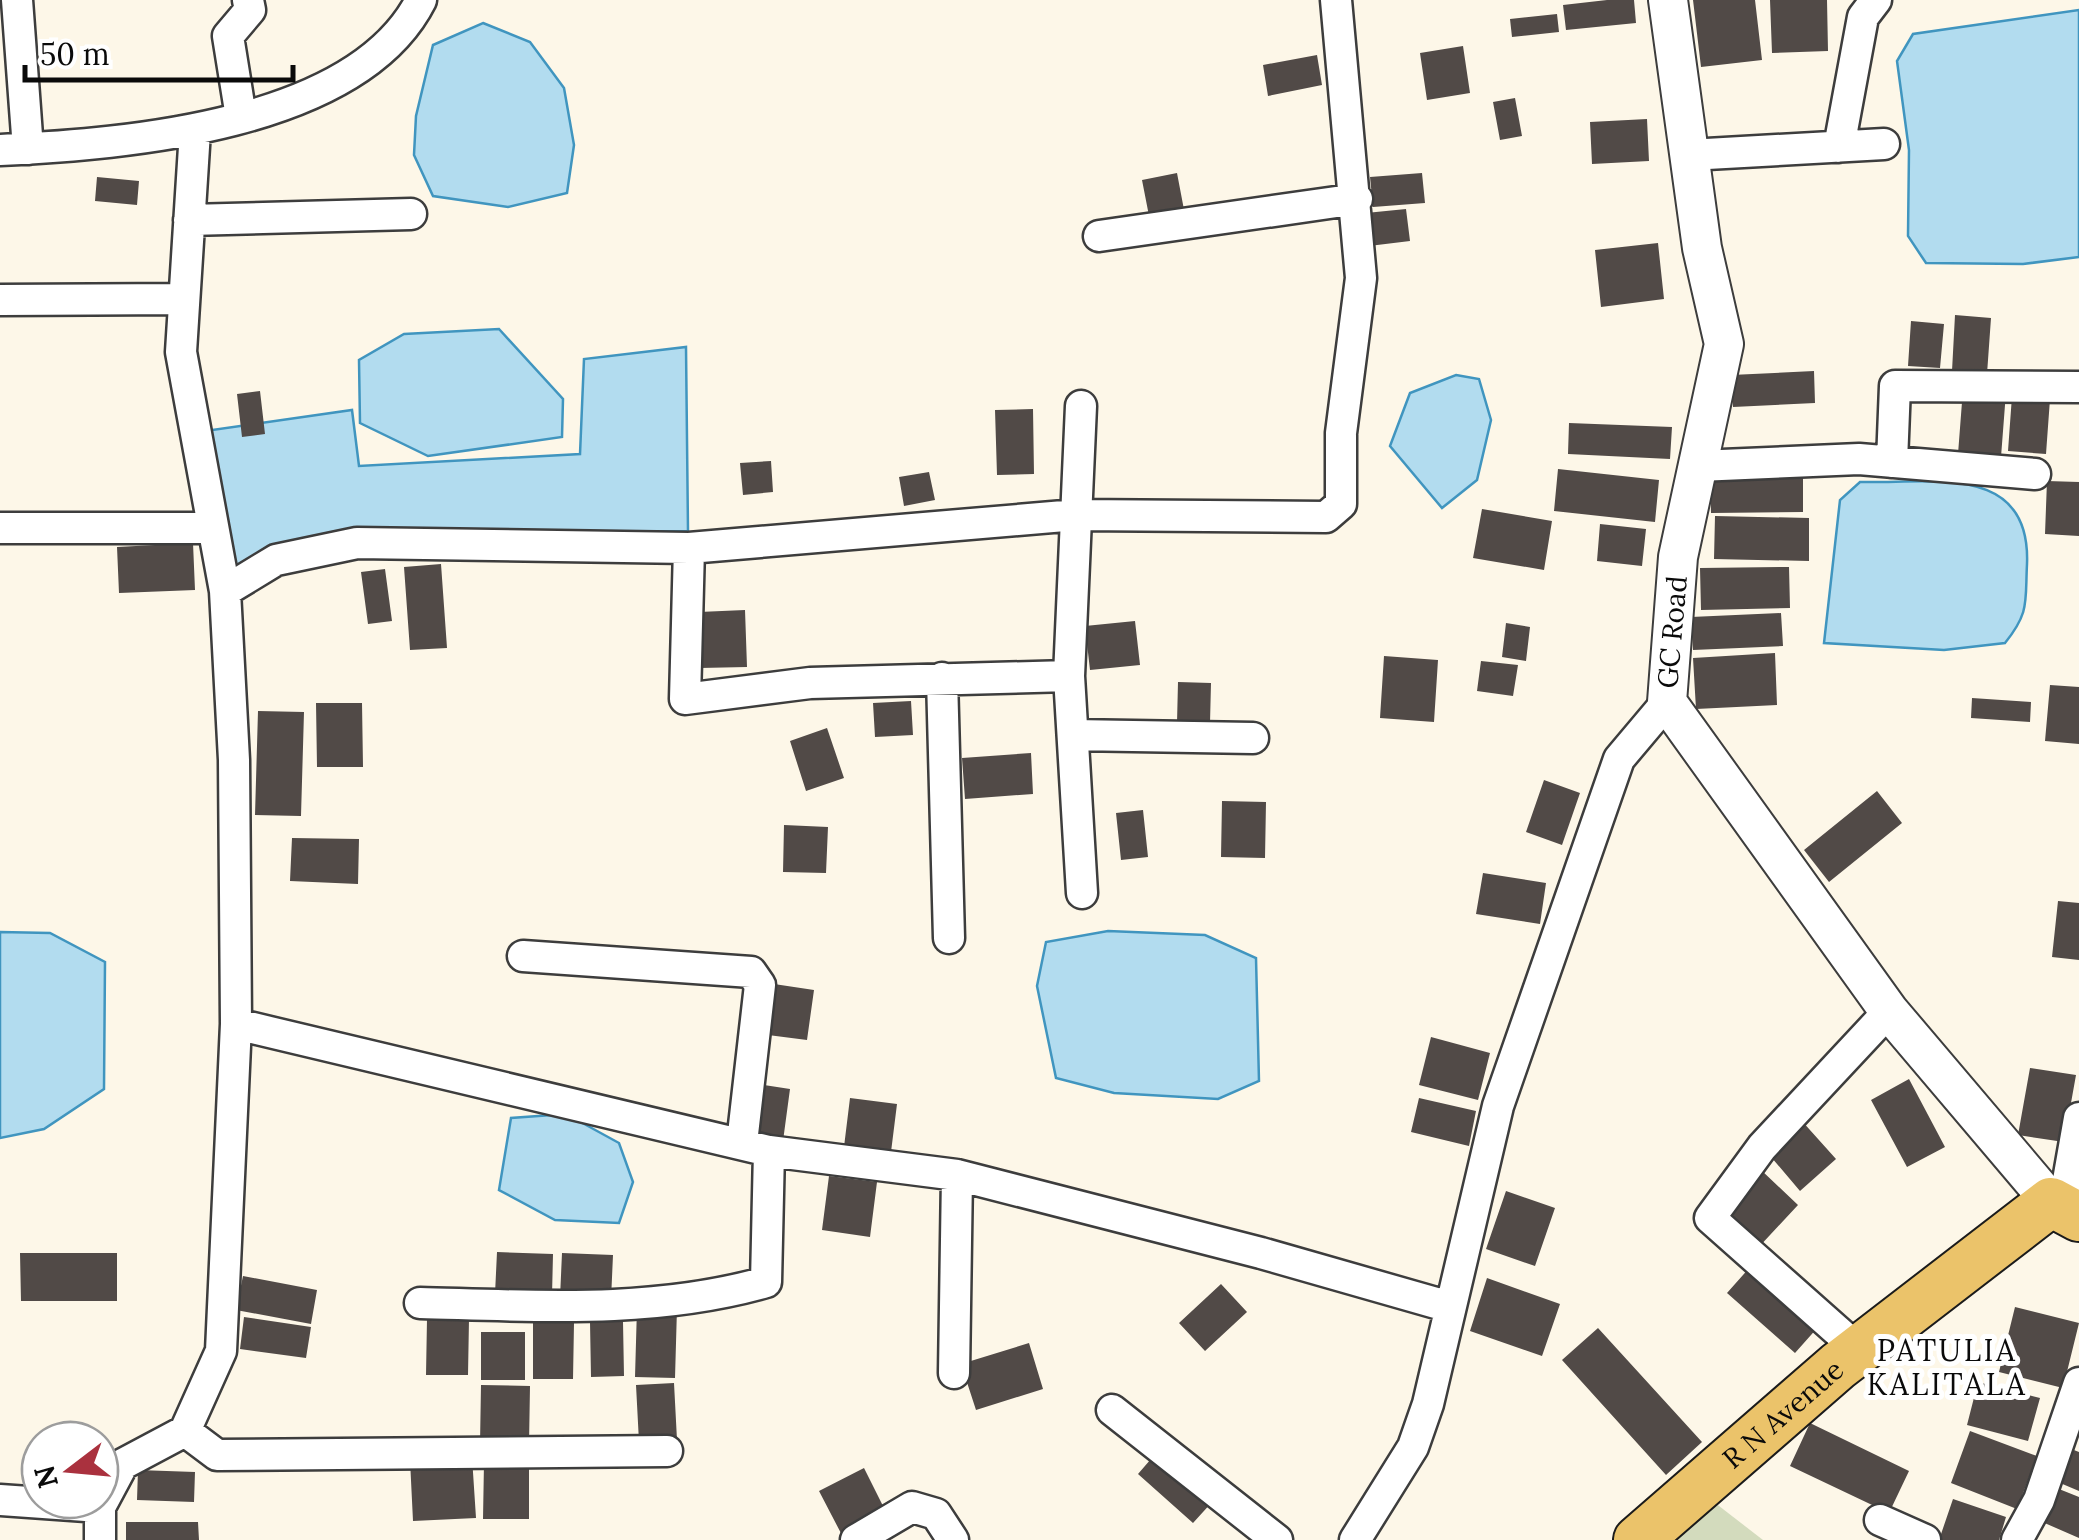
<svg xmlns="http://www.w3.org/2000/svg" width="2079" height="1540" font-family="Lora,serif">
  <rect width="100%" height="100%" fill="#fdf7e8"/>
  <path fill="#d3dbbd" d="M1710 1499 1763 1540H1669Z"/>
  <path fill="#b2dcef" stroke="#4095bf" stroke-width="2.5" d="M2079 10V257L2023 264 1926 263 1908 236 1909 150 1897 61 1913 34Z
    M483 23 530 42 564 88 574 145 567 193 508 207 433 196 414 155 416 116 433 45Z
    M499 329 563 399 562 437 428 456 360 423 359 360 404 334Z
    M686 347 688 531 391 534 231 575 205 431 352 410 359 466 580 454 584 359Z
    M1456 375 1479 379 1491 420 1477 480 1442 508 1390 446 1410 393Z
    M1860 482C1931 484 2031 462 2027 564 2025 602 2030 612 2005 643L1944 650 1824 643 1840 500Z
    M1108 931 1205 935 1256 958 1259 1081 1218 1099 1114 1093 1056 1078 1037 986 1046 942Z
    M0 932 50 933 105 962 104 1089 44 1129 0 1138Z
    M566 1114 619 1143 633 1182 619 1223 555 1220 499 1190 511 1118Z"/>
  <path fill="#514a47" d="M1607 0H1634L1636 23 1566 30 1563 5Z
    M1693 0H1755L1762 60 1701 67Z
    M1770 0H1827L1828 51 1772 53Z
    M1557 14 1559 32 1512 37 1510 19Z
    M1463 46 1470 93 1427 100 1420 53Z
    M1317 55 1322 85 1268 96 1263 65Z
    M1515 98 1522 136 1500 140 1493 102Z
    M1647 119 1649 161 1592 164 1590 122Z
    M1177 173 1185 215 1150 221 1142 180Z
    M1422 173 1425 203 1373 207 1370 177Z
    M97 177 139 181 137 205 95 201Z
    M1406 209 1410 241 1369 246 1366 213Z
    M1658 243 1664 299 1601 307 1595 250Z
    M1955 315 1991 318 1987 374 1952 371Z
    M1911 321 1944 324 1940 368 1908 366Z
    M1814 371 1815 403 1733 407 1731 375Z
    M1963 389 2006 392 2001 457 1958 454Z
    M260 391 265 434 242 437 237 394Z
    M2012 396 2050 399 2046 454 2008 451Z
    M1033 409 1034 474 997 475 995 410Z
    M1569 423 1672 427 1670 459 1568 454Z
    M771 461 773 492 743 495 740 463Z
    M1558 469 1659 480 1655 522 1554 511Z
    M929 472 935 500 904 506 899 477Z
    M1710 472H1803V512L1711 513Z
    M2047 481 2079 482V536L2045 534Z
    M1482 509 1552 521 1544 570 1473 558Z
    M1715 516 1809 518V561L1714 559Z
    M1600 524 1646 529 1642 566 1597 561Z
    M193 543 195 590 119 593 117 547Z
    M441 564 447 648 410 650 404 567Z
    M1789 567 1790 608 1701 610 1700 568Z
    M385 569 392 621 368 624 361 572Z
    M745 610 747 667 700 668 699 612Z
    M1781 613 1783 646 1693 650 1691 617Z
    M1135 621 1140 665 1090 670 1085 626Z
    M1506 623 1530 627 1526 661 1502 657Z
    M1775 653 1777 705 1696 709 1693 658Z
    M1384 656 1438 660 1434 722 1380 718Z
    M1481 661 1518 665 1513 696 1477 691Z
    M1178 682 1211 683 1210 723H1177Z
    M2050 685 2079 687V744L2045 741Z
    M1972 698 2031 702 2030 722 1971 718Z
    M911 701 913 735 875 737 873 703Z
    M316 703H362L363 767H317Z
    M258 711 304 712 301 816 255 815Z
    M827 728 844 778 806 791 790 741Z
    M1031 753 1033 794 965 799 962 758Z
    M1544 780 1580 793 1562 845 1526 832Z
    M1877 791 1902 823 1829 882 1804 850Z
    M1222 801 1266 802 1265 858 1221 857Z
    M1143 810 1148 857 1121 860 1116 813Z
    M784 825 828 827 826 873 783 872Z
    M292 838 359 839 358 884 290 881Z
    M1483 873 1546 883 1540 924 1476 914Z
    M2058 901 2079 903V960L2052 957Z
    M774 984 814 990 807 1040 768 1035Z
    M1431 1037 1490 1053 1478 1100 1419 1085Z
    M2030 1068 2076 1075 2064 1142 2018 1135Z
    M1909 1079 1945 1147 1907 1167 1871 1100Z
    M764 1085 790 1089 783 1141 757 1138Z
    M850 1098 897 1104 890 1160 843 1155Z
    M1419 1098 1476 1111 1469 1146 1411 1132Z
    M1801 1120 1836 1159 1800 1191 1766 1151Z
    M1760 1169 1798 1205 1757 1249 1719 1212Z
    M829 1176 877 1182 870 1237 822 1230Z
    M1506 1191 1555 1208 1535 1266 1486 1249Z
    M497 1252 553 1254 552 1296 495 1294Z
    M20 1253H117V1301H21Z
    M562 1253 613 1255 611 1300 560 1298Z
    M1751 1266 1819 1326 1795 1353 1727 1293Z
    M243 1276 317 1290 311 1324 236 1310Z
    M1487 1278 1560 1304 1542 1356 1470 1331Z
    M1221 1284 1247 1312 1205 1351 1179 1323Z
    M637 1307 677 1308 675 1378 635 1377Z
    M2015 1307 2079 1323 2063 1388 1999 1372Z
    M244 1317 311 1327 306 1358 240 1349Z
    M427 1319H469L468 1375H426Z
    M533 1322 574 1323 573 1379H533Z
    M590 1322H623L624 1376 591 1377Z
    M1598 1328 1702 1442 1666 1475 1562 1360Z
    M481 1332H525V1380H481Z
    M1029 1343 1043 1389 976 1410 961 1364Z
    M1978 1382 2040 1398 2028 1441 1967 1425Z
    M674 1383 677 1440 639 1442 636 1385Z
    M481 1385 530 1386 529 1445 480 1444Z
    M1810 1423 1909 1471 1889 1513 1790 1466Z
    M1970 1431 2037 1456 2017 1509 1951 1483Z
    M2066 1447 2079 1452V1491L2053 1480Z
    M1157 1452 1213 1501 1193 1523 1138 1474Z
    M472 1457 476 1518 413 1521 410 1460Z
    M484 1462H529V1519H483Z
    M864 1468 888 1516 844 1539 819 1491Z
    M138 1470 195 1472 194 1502 137 1500Z
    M2054 1487 2079 1497V1538L2040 1521Z
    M1953 1499 2006 1517 1999 1540H1939Z
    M126 1522H198L199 1540H126Z"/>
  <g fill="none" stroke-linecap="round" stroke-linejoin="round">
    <defs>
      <path id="minor" d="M17 0 28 149
        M241 117 228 36 250 10 248 0
        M1839 147 1863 17 1876 0
        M0 150C126 144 357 126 421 0
        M1689 155 1884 144
        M189 220 411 214
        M1099 236 1357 199
        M0 300 184 299
        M1081 406 1069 676 1082 893
        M1892 462 1895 386 2079 387
        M1698 466 1859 459 2035 474
        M0 528H211
        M689 548 1076 515 1326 517 1341 504V433L1361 278 1336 0
        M225 591 276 560 357 543 689 548 685 699 810 683 1069 676
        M942 678 949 938
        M1073 735 1253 738
        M523 956 751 972 760 985 742 1143
        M236 1024 769 1151 957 1175 1261 1253 1450 1307
        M2063 1209 2079 1118
        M420 1303C536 1306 654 1314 766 1282L769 1151
        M1860 1351 1710 1218 1762 1147 1889 1011
        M954 1373 957 1175
        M1112 1410 1277 1540
        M185 1431 217 1455 667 1451
        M0 1500 100 1507
        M1880 1520 1925 1540
        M100 1540V1507L123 1464 185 1431 221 1351 236 1024 234 760 225 591 181 352 195 131
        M856 1540 912 1507 936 1514 953 1540
        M1355 1540 1413 1447 1428 1404 1498 1106 1619 759 1667 702
        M2017 1540 2039 1500 2079 1383"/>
      <path id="tertiary" d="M1668 0 1702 248 1724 344 1678 557 1667 702 1889 1011 2051 1202"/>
      <g id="primary">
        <path id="s1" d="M1638 1540 1838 1366 2051 1202 2079 1217"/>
      </g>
    </defs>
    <use href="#minor" stroke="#3d3d3d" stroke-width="35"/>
    <use href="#tertiary" stroke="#3d3d3d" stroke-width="42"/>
    <use href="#primary" stroke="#1b1b1b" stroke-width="52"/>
    <use href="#minor" stroke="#fff" stroke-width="30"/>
    <use href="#tertiary" stroke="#fff" stroke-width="38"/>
    <use href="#primary" stroke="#ebc36a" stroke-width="48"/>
  </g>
  <g text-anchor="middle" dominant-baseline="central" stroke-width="10" stroke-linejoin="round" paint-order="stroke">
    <g font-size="28" fill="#0a0a0a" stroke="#fff">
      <text transform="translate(1672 632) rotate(-85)">GC Road</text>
      <text stroke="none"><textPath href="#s1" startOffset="192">R N Avenue</textPath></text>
    </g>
    <g font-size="30" letter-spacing="2.5" fill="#0a0a0a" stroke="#fff">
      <text x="1947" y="1350">PATULIA<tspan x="1947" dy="34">KALITALA</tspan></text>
    </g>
  </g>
  <g transform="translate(70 1470) rotate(254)"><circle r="48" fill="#ffffff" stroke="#9d9d9d" stroke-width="2.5"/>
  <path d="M0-8L18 38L0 25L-18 38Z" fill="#aa313e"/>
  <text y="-15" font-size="28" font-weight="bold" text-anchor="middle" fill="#0a0a0a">N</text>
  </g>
  <path d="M25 65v15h268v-15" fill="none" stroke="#0a0a0a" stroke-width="5"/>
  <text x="40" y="65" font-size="30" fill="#0a0a0a" stroke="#ffffff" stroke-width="8" paint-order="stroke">50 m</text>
</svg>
